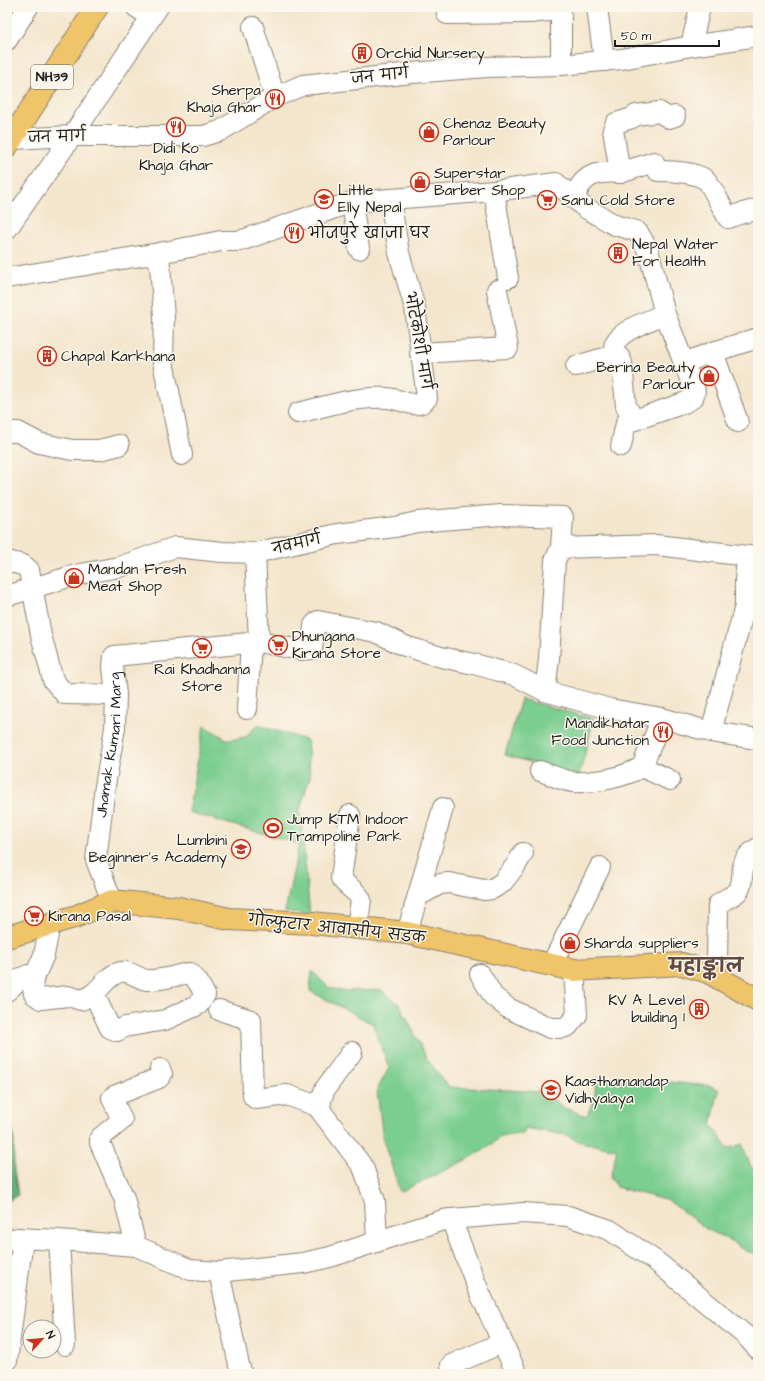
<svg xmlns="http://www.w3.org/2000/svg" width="765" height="1381" font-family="'Architects Daughter','Playpen Sans Deva',sans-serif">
  <rect width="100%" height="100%" fill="#fbf7ec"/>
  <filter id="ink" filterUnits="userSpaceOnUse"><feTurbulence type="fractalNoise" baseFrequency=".025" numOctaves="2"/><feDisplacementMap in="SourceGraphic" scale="8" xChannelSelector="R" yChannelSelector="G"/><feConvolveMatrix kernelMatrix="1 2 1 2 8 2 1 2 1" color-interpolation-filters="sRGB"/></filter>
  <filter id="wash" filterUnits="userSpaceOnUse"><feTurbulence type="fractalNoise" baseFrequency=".012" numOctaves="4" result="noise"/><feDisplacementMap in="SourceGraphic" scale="16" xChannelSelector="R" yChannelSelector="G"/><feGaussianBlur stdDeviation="0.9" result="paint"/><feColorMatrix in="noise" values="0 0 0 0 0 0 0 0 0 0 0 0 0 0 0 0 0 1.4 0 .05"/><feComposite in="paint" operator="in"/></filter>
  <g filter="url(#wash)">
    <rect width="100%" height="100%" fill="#f4e6cd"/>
    <path fill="#7cce90" stroke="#4c7556" d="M521 699 594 719 579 776 505 755Z
      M257 725 307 740 310 777 300 809 310 916 285 911 299 844 188 812 204 726 228 740 246 737Z
      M312 971 328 987 340 991 381 990 400 1005 427 1059 448 1087 545 1092 564 1108 587 1116 595 1095 596 1079 659 1081 712 1086 719 1090 711 1125 720 1136 727 1149 742 1144 750 1165 758 1174V1255L754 1253 748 1252 725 1238 705 1228 669 1201 616 1187 614 1181 610 1178 617 1149 581 1142 566 1135 525 1128 523 1134H512L501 1136 484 1150 464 1161 400 1192 383 1139 377 1090 389 1068 373 1024 310 991Z"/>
    <path fill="#65b17a" stroke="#40664b" d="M7 1082 14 1141V1169L18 1195 7 1202Z"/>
  </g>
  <g filter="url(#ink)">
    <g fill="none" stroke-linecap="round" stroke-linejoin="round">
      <defs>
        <g id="minor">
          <path d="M136 7 151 17"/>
          <path d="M446 7 447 14 529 13 558 10 560 12 561 17V65"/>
          <path d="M597 7 604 61"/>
          <path d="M253 27 275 97"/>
          <path d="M7 40 28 7"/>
          <path d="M691 46 700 7"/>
          <path d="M12 139 72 136H203L220 131 275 97 303 85 412 73 487 67 561 65 622 59 691 46 758 36"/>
          <path d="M620 173 654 162 658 171C670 171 696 172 706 180 710 183 724 211 728 218L739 214 758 209"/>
          <path d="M494 191 508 278"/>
          <path d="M574 198C583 174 597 171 620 173L613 130 616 123 632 118 636 115 659 112 669 118 675 116"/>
          <path d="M352 202 359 249"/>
          <path d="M7 229 72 136 158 7"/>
          <path d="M159 253 164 317 163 362 182 455"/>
          <path d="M7 278 159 253 221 241H240L352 202 494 191 556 183 584 207 615 225 636 231 639 234 648 250 665 314 684 363 713 352 758 338"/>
          <path d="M713 352 738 422"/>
          <path d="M420 353 508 348 497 290"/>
          <path d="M613 353 620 358 622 363 626 406 634 420"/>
          <path d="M576 366 607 357 613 353C614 350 614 346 615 343 622 329 651 320 665 314"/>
          <path d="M298 413C327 406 357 396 387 398 400 398 418 412 427 398L415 308 399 253 390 199"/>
          <path d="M7 432H18L39 443 72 450H100L119 445"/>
          <path d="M621 446 626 423 684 403 693 398 695 391 684 363"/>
          <path d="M255 553 259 642"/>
          <path d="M7 561 23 565 29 570 41 635 53 680 65 694 116 695"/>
          <path d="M7 596 75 575 119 567 175 547 222 552 255 553 337 534 395 527 417 522 501 515 563 517 561 548"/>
          <path d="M545 691 549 659 555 560 561 548 657 545 747 556H758"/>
          <path d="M247 709 251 643"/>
          <path d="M711 732 745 606V582L747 556"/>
          <path d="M642 767 670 780"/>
          <path d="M540 771C550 774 562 781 573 782 596 783 622 778 642 767L662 718"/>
          <path d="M350 815 341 878C346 887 358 891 361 900L357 928"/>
          <path d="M418 896 440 884 449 883 484 890 492 889 502 883 516 865 523 853"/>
          <path id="s1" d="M112 901 96 860 105 786 115 728 116 695 113 667 114 656 259 642 300 650 312 649 314 625 318 621 376 632 405 646 441 657 474 664 514 675 545 691 610 709 662 718 711 732 758 739"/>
          <path d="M407 933 443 808"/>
          <path d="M552 964 600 867"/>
          <path d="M708 972 717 961 718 905C724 898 734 897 739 890 745 879 739 866 748 856 750 853 755 850 758 848"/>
          <path d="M480 974 493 996 508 1008 550 1028H562L568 1026 577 1015 574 970"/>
          <path d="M32 982 44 955 50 924"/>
          <path d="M7 991 21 978 28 975 32 982 34 994 41 999 68 996 81 1000C85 998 91 996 94 993 103 986 109 974 121 972 129 970 139 979 147 980 162 981 175 975 190 973L198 982 205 995 198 1005 165 1020 125 1027 117 1031 110 1028 94 994"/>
          <path d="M219 1010 251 1020 253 1096 256 1099 287 1095 317 1106 363 1167 375 1201 377 1242"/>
          <path d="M320 1110 321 1100 325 1089 352 1052"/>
          <path d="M451 1219 478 1289 517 1374"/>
          <path d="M59 1240 65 1345"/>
          <path d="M7 1241 18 1238 59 1240 136 1246 191 1270 219 1272 303 1263 330 1257 443 1220 451 1219 523 1213 568 1216 610 1230 657 1262 745 1335 758 1349"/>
          <path d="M136 1246 124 1198 100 1143V1138L122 1120 112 1098 114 1096 159 1078 162 1074 160 1069"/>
          <path d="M219 1272 239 1365 242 1374"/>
          <path d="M7 1361 23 1239"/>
          <path d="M451 1365 502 1343"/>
        </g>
        <path id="major" d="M7 937 77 916 112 901 179 908 229 919 312 923 407 933 574 970 682 964 708 972 758 1000"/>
        <path id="highway" d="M7 146 97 7"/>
      </defs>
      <use href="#minor" stroke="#888174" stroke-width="22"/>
      <use href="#major" stroke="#888174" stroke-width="24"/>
      <use href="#highway" stroke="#888174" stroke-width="24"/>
      <use href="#minor" stroke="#fff" stroke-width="20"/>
      <use href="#major" stroke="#f0c469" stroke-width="22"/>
      <use href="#highway" stroke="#f0c469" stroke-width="22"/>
    </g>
  </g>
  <defs>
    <symbol id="building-ring" viewBox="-11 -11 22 22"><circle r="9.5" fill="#fbf7ec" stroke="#c8321e" stroke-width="1.5"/><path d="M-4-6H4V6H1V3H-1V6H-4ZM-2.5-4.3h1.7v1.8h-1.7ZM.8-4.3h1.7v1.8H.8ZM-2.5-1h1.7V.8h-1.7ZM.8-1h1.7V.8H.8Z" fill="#c8321e"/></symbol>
    <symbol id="restaurant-ring" viewBox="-11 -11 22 22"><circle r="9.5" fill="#fbf7ec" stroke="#c8321e" stroke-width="1.5"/><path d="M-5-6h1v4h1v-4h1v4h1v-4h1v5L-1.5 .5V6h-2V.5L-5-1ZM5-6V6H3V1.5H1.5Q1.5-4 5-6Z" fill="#c8321e"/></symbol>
    <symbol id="shop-ring" viewBox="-11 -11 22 22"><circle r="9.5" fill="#fbf7ec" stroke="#c8321e" stroke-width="1.5"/><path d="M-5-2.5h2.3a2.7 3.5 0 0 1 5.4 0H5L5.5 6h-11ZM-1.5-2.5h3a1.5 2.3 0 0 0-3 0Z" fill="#c8321e"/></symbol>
    <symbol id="school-ring" viewBox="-11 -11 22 22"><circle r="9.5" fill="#fbf7ec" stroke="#c8321e" stroke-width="1.5"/><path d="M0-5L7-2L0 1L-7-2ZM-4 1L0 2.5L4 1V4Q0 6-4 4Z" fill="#c8321e"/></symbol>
    <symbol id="supermarket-ring" viewBox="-11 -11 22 22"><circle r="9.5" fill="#fbf7ec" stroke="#c8321e" stroke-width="1.5"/><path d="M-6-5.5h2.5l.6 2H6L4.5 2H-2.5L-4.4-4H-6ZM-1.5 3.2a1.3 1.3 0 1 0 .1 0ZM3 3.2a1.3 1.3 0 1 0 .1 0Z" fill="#c8321e"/></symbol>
    <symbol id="stadium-ring" viewBox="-11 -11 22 22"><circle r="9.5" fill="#fbf7ec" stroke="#c8321e" stroke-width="1.5"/><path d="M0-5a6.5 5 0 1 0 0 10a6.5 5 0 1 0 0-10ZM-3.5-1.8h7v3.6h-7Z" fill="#c8321e"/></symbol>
  </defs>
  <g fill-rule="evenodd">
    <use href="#building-ring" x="351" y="42" width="22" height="22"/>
    <use href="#restaurant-ring" x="264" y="88" width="22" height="22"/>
    <use href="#restaurant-ring" x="165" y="116" width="22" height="22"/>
    <use href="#shop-ring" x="418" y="121" width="22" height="22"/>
    <use href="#shop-ring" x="409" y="171" width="22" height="22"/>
    <use href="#school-ring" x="313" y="188" width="22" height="22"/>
    <use href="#supermarket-ring" x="536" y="189" width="22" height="22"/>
    <use href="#restaurant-ring" x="283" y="222" width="22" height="22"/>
    <use href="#building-ring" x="607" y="242" width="22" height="22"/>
    <use href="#building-ring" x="36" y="345" width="22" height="22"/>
    <use href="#shop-ring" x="698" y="365" width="22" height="22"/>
    <use href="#shop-ring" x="63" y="567" width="22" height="22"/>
    <use href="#supermarket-ring" x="267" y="634" width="22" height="22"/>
    <use href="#supermarket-ring" x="191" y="637" width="22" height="22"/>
    <use href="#restaurant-ring" x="652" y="721" width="22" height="22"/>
    <use href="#stadium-ring" x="262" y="817" width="22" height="22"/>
    <use href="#school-ring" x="230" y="838" width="22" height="22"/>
    <use href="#supermarket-ring" x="23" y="905" width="22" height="22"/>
    <use href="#shop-ring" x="559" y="932" width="22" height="22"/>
    <use href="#building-ring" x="688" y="998" width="22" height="22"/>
    <use href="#school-ring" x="540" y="1079" width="22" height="22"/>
  </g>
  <g text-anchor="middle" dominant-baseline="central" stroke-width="3" stroke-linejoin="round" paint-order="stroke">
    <rect fill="#fbf7ec" stroke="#5f5e5a" stroke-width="1" x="31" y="65" width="42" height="24" rx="3"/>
    <g font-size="14" font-weight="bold" fill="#1c1c1c">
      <text x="52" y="77">NH39</text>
    </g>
    <g font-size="15" fill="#1c1c1c" stroke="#fbf7ec" text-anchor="start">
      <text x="376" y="53">Orchid Nursery</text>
      <text x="261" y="90" text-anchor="end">Sherpa<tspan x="261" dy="17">Khaja Ghar</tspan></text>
      <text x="443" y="123">Chenaz Beauty<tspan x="443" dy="17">Parlour</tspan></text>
      <text x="176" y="148" text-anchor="middle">Didi Ko<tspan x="176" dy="17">Khaja Ghar</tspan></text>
      <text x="434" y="173">Superstar<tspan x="434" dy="17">Barber Shop</tspan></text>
      <text x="338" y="190">Little<tspan x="338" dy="17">Elly Nepal</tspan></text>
      <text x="561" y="200">Sanu Cold Store</text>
      <text x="308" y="233">भोजपुरे खाजा घर</text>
      <text x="632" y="244">Nepal Water<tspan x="632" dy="17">For Health</tspan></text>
      <text x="61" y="356">Chapal Karkhana</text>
      <text x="695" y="367" text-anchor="end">Berina Beauty<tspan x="695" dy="17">Parlour</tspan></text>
      <text x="88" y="569">Mandan Fresh<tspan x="88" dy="17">Meat Shop</tspan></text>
      <text x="292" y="636">Dhungana<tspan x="292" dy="17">Kirana Store</tspan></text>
      <text x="202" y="669" text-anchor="middle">Rai Khadhanna<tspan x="202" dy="17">Store</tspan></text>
      <text x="649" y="723" text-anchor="end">Mandikhatar<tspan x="649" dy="17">Food Junction</tspan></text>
      <text x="287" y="819">Jump KTM Indoor<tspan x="287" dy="17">Trampoline Park</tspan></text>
      <text x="227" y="840" text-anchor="end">Lumbini<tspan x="227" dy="17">Beginner's Academy</tspan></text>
      <text x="48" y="916">Kirana Pasal</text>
      <text x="584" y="943">Sharda suppliers</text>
      <text x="685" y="1000" text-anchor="end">KV A Level<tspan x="685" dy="17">building 1</tspan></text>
      <text x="565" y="1081">Kaasthamandap<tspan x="565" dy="17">Vidhyalaya</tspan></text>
    </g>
    <g font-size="15" fill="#1c1c1c" stroke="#fbf7ec">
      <text transform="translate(380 76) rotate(-6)">जन मार्ग</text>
      <text transform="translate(57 137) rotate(-2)">जन मार्ग</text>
      <text transform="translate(418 341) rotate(80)">भोटेकोशी मार्ग</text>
      <text transform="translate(297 544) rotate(-13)">नवमार्ग</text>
      <text stroke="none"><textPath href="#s1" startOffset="160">Jhamak Kumari Marg</textPath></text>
      <text transform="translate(337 929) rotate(6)">गोल्फुटार आवासीय सडक</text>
    </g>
    <g font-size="19" font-weight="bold" fill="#634941" stroke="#fbf7ec">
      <text x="706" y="966">महाङ्काल</text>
    </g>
  </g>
  <rect width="765" height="1381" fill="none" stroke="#fbf7ec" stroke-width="24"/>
  <g transform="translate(42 1339) rotate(63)"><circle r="19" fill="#fbf7ec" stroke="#a29f99"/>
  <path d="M0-3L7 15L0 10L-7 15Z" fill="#c8321e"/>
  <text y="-6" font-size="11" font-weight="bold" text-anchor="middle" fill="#1c1c1c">N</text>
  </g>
  <path d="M615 40v6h104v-6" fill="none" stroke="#1c1c1c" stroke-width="2"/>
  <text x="621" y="40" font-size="12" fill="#1c1c1c" stroke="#fbf7ec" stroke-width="3" paint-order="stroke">50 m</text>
</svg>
